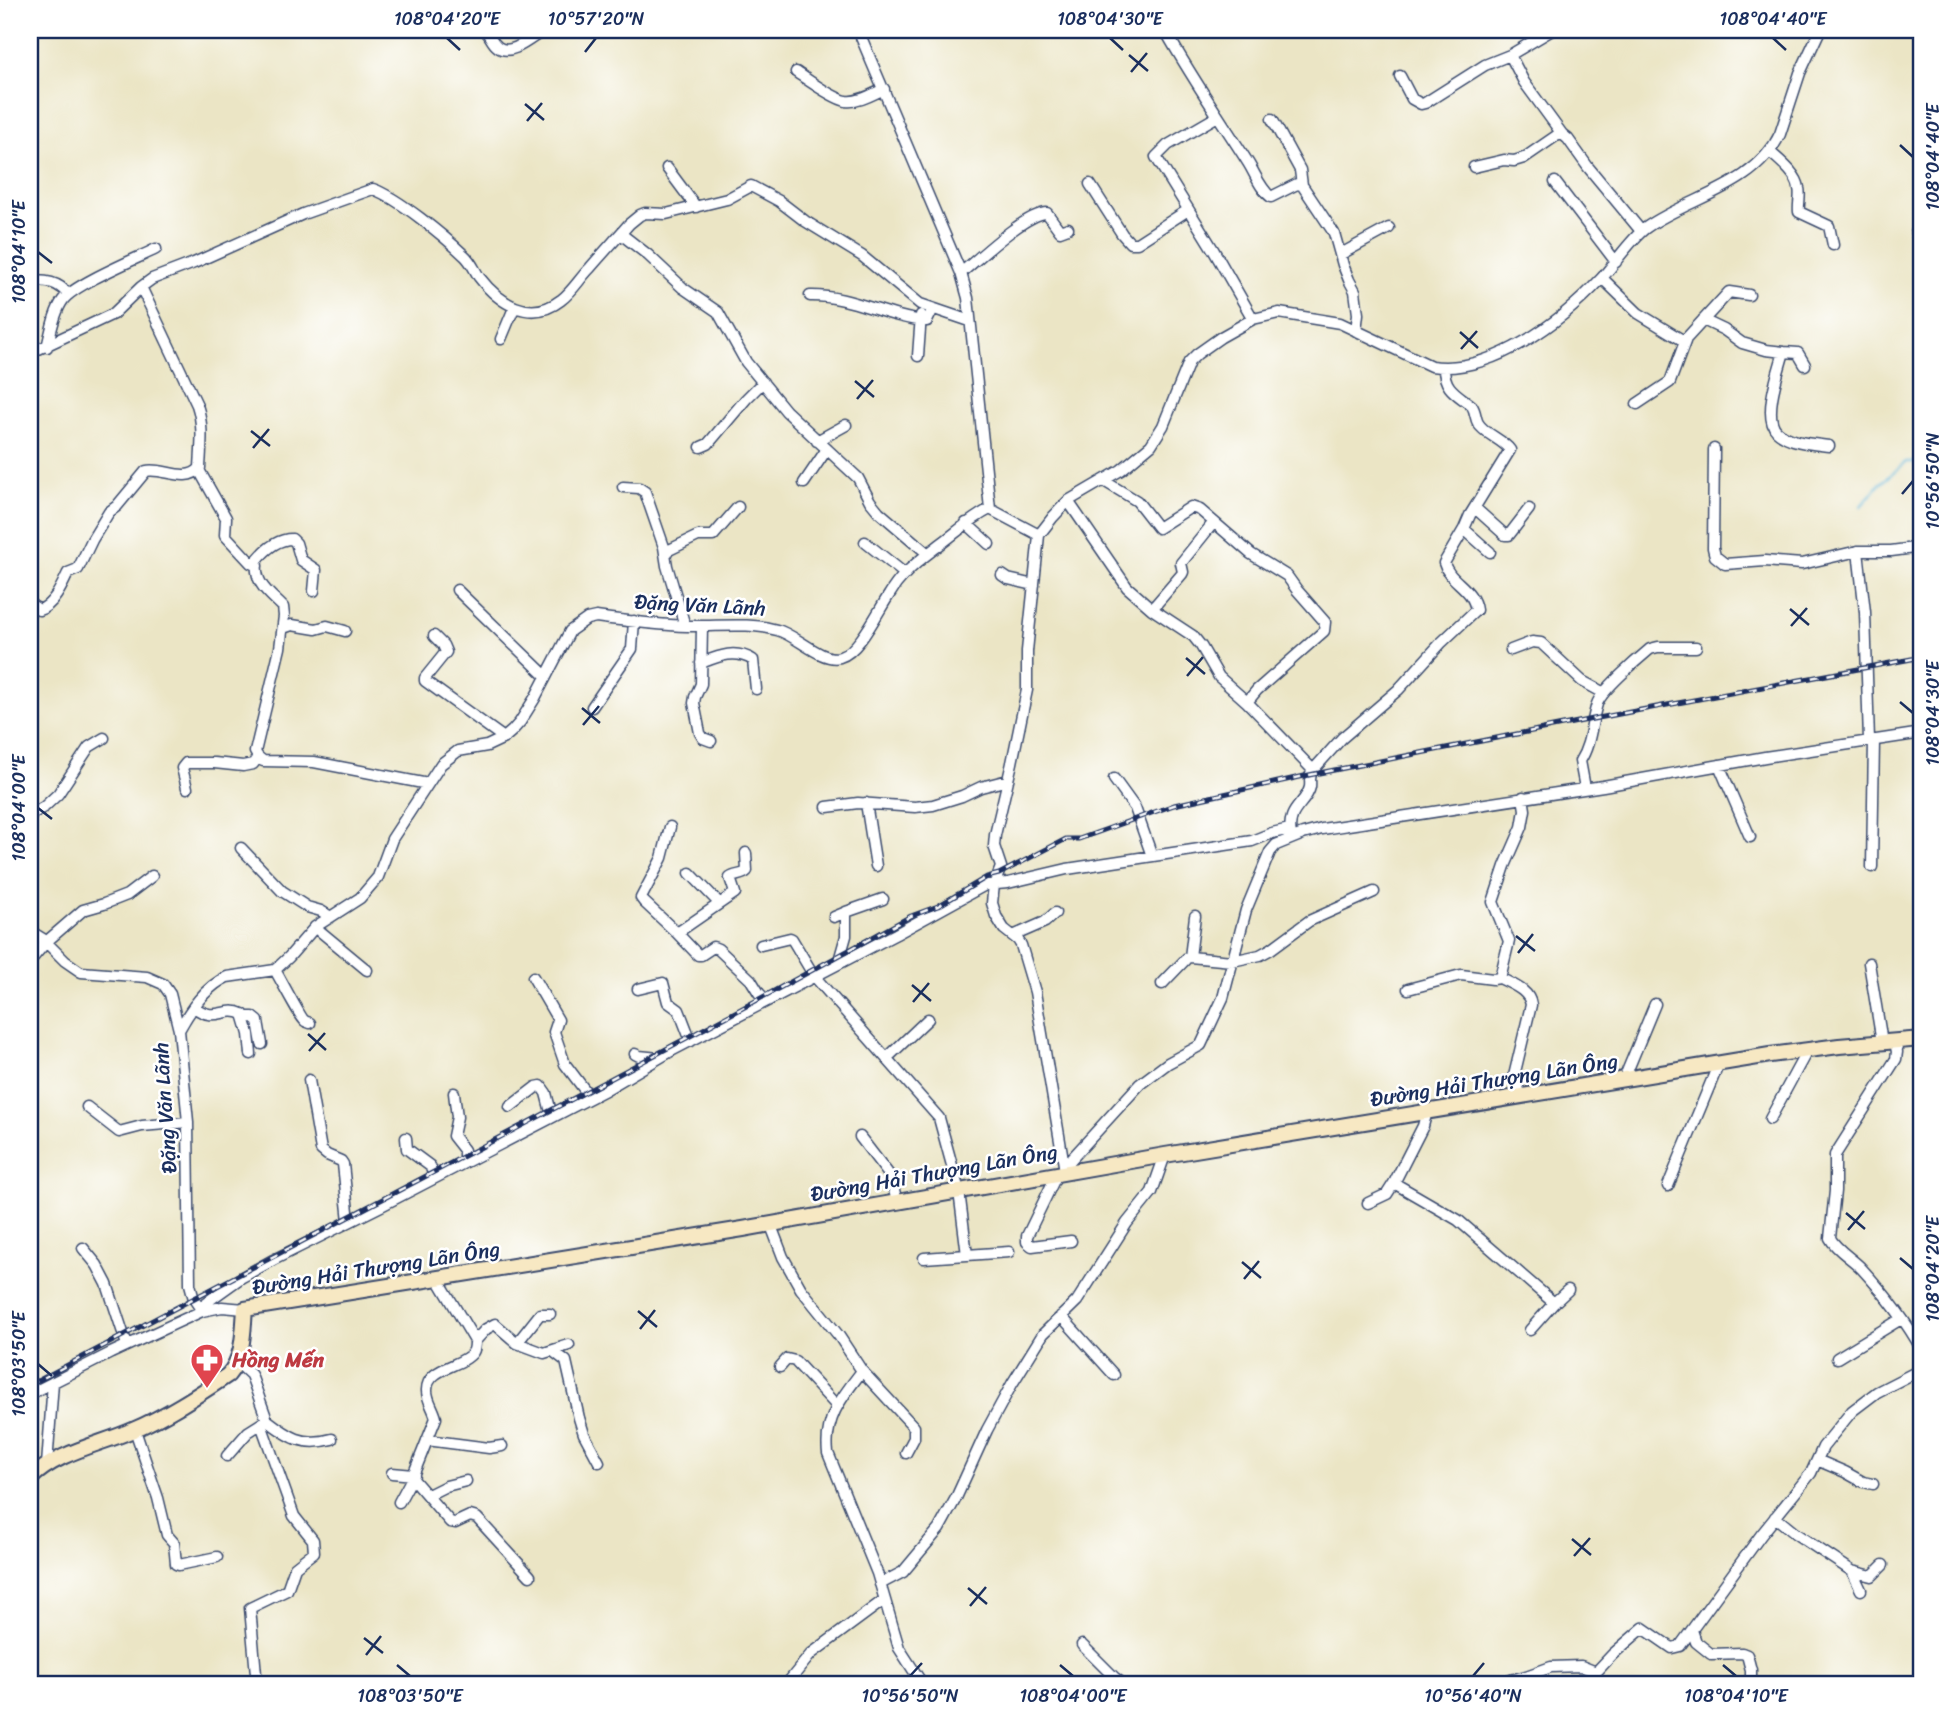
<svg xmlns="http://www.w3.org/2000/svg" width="1952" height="1715" font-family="Sriracha,sans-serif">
  <rect width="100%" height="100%" fill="#fff"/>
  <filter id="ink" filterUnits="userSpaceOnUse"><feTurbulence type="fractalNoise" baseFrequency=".0143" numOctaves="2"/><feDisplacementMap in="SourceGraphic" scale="14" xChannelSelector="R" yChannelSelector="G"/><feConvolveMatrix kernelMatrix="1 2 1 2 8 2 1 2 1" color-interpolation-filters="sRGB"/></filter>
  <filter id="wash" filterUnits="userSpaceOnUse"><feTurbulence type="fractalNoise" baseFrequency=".00686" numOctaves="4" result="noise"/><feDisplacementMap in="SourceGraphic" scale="28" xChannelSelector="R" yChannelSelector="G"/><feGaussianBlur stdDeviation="1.57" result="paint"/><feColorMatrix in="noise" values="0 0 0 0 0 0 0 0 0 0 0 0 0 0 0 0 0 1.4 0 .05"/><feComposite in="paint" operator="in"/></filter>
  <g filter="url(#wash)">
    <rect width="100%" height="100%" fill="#ebe5c5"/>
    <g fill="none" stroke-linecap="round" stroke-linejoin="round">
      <path stroke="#59b3d6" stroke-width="2.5" d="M1861 506 1879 485 1906 462H1922"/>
    </g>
  </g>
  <g filter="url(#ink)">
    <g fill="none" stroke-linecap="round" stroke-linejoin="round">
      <defs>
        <path id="street" d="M484 30C491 35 491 42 498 47 511 57 532 37 544 30
          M858 30 961 273 968 298 990 509
          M1165 30C1190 75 1219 117 1247 161 1255 173 1260 189 1271 197L1297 184 1302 185 1334 233 1343 265 1349 280 1355 291 1358 314 1356 331
          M1510 55 1524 82 1562 134 1568 139 1588 167 1641 231
          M796 72C808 80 832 98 846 101 858 103 873 94 884 89
          M1400 76 1412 99 1421 104 1425 103 1485 65 1510 55 1552 30
          M1218 116 1168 145 1156 157 1214 251 1253 319
          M1272 119 1300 170 1302 185
          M1770 152C1780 161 1797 174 1799 188 1801 196 1798 204 1799 212L1829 226 1833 245
          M1474 167 1504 160 1514 161 1524 158 1556 136 1562 134
          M667 168 696 207
          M1555 182 1616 262
          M1090 184 1122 234 1130 243H1137L1188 210
          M1916 233 1922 251
          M621 234 648 255 683 288 718 312 746 362 786 411 858 478 870 501 879 512 927 553
          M1341 254 1389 228
          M961 273C979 258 1026 213 1047 213L1060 231 1068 228
          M1602 278 1638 313 1684 341 1729 292 1749 295
          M30 282C44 280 60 282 68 295
          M810 296C851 295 886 318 927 321L933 309
          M1703 320 1724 330 1742 343 1766 350 1784 352
          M501 339 514 308
          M47 347C51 332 54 312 63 300 75 284 136 259 156 249
          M30 353 113 314 141 287 152 279 194 263 303 214 373 189C398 198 444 236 464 255 471 261 474 269 479 277 499 303 530 324 561 300 572 292 580 278 590 268 603 253 616 239 629 224L640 215 645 213 666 214 727 199 751 186 779 201 805 221 862 256 920 304 970 321
          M918 356 921 315
          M1805 365 1798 353 1784 352C1779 370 1762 417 1777 431 1790 443 1813 444 1829 446
          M1637 404 1670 382 1686 339
          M817 441 846 425
          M701 447 708 444 746 399 763 382
          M1714 449 1713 548 1715 556 1725 564 1765 561 1802 564 1858 551H1891L1922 547
          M199 470 226 518 225 535 251 563 257 566
          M1104 481 1137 501 1158 528 1191 507 1200 510 1251 554 1287 576 1297 590 1325 622 1324 631 1257 690 1247 702
          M804 483 827 449
          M623 487 639 488 645 492 664 547 667 566 685 626
          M1068 501 1127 587 1152 609 1193 636 1201 646 1219 677 1247 702 1313 770
          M1475 508 1505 535H1509L1529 509
          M966 523 989 544
          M1464 529 1490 552
          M1039 535 1027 651V690L1012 763 995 835 994 846 1001 867 994 885 992 903 996 916 1004 929 1018 940 1021 945 1035 992 1065 1171
          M865 542 905 574
          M1858 551 1865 612 1869 741
          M665 552 698 536H713L738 507
          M1002 575 1008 579 1034 585
          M457 590 546 676
          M314 591 316 570 301 560 296 543 292 539C278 539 266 549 257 560 254 584 268 592 283 607L284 616 280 648 255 752 258 757 263 761 314 762 428 784
          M30 604 39 610C53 606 62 586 68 573L78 569 92 540 109 512 117 506 146 471C163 467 186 484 200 468 201 446 204 426 197 405L141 287
          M1152 609 1182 574 1183 572 1181 563 1214 522
          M702 626 701 684 695 697 694 703 700 733 703 738 711 741
          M283 628 292 625 316 629 327 626 345 631
          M434 636 443 645 446 652 425 678V681L504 738
          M1511 650 1532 642 1541 643 1582 681 1604 693
          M701 663C719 656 735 649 753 660L756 689
          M592 707 632 649 634 621
          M1719 765 1750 837
          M1114 779 1135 808 1152 856
          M187 788 182 768 186 763H214L243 766 253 764 258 757
          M1585 788 1580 761C1591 744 1591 723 1597 704 1601 691 1638 659 1650 649L1658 647H1696
          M866 803 876 866
          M827 807 858 803 915 807 933 805 962 796 981 787 1008 780
          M30 815 44 807 58 794 89 747 104 738
          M670 827 662 858 641 898 644 902 677 933
          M1291 835C1286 808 1306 805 1310 787 1311 779 1308 777 1313 770L1342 738 1398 690 1441 643 1476 610C1473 587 1449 582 1444 563L1464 529 1470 515 1510 450C1502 439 1484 434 1478 423 1475 418 1476 412 1472 406 1458 394 1444 390 1444 368
          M241 848 282 891 307 907 321 911 331 917
          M746 853 747 871C742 876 735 874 730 878L735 893 677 933 698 955H701L713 947 718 949 751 980 759 993 767 1001
          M1872 867 1874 740
          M690 873 719 903
          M846 912 883 899
          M834 917 846 912V936L838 964
          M315 927 367 970
          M30 931 43 939 65 961 81 972 147 977 163 984 170 994 179 1030
          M1013 936 1045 922 1055 913
          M761 945 790 938 792 939 814 976 939 1118 959 1191 967 1255 924 1258
          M1190 957 1195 916
          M30 961 46 942 83 910 104 904 127 895 152 876
          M1869 963 1882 1042
          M275 970C280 978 301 1019 305 1021 306 1022 308 1022 310 1023
          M533 977 558 1020 554 1032 565 1064 590 1097
          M1500 978C1513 985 1529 990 1531 1005L1514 1076 1521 1096
          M1162 984 1187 958 1190 957 1232 961 1260 955 1271 949 1309 921 1374 892
          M638 989 663 983 668 1002 679 1010 691 1041
          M1408 989 1461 975 1493 979 1500 978 1509 941 1493 902 1505 866 1522 827 1525 810 1523 797
          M194 1007C216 1024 225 1005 243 1014L249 1034 251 1054
          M245 1017H253L258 1021 262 1044
          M1895 1041 1897 1052 1896 1059 1835 1155V1191L1830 1238C1836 1250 1853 1259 1862 1269 1885 1294 1906 1321 1922 1350
          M635 1054 639 1056 659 1058
          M887 1058 928 1019
          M1624 1079 1655 1004
          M309 1080 321 1150 327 1155 341 1161 343 1164 349 1221
          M454 1093 457 1117 453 1136 464 1150V1162
          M87 1107 119 1132 142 1126 188 1122
          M510 1107 536 1087 541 1086 546 1093 552 1116
          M1427 1111 1423 1126 1394 1183 1458 1220 1554 1303 1568 1290
          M1770 1119 1808 1049
          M860 1137 890 1176 897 1201
          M406 1138 407 1149 430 1166 435 1177
          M1064 1167 1140 1084 1168 1063 1201 1045 1223 998 1246 910 1270 852 1276 845 1303 834 1322 829 1603 786 1765 757 1922 733
          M1057 1174 1027 1236V1242L1032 1246 1071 1241
          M1668 1186 1719 1063
          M1368 1203 1387 1194 1394 1183
          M770 1223 783 1257 801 1289 839 1336 862 1371C842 1397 824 1418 828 1453L877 1573 899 1648 923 1685
          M83 1248 97 1265 107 1284 127 1345
          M967 1255 1009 1252
          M438 1279 475 1341C475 1345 475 1349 473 1352 463 1367 426 1367 427 1391 427 1400 434 1409 436 1418L412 1478 450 1522 455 1523 470 1516 477 1518 530 1576
          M200 1307 242 1277 273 1260 381 1206 605 1090 673 1050 896 934 985 885 1008 883 1067 869 1252 841 1272 833 1290 829
          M202 1311 194 1299 190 1284 188 1122 179 1030C190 1010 205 987 227 977L275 970 289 957 315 927 360 898 378 877 392 839 441 764 458 751 487 746 504 738 512 731 520 722 535 698 570 631 587 619 596 617C626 621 656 625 687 626 717 627 748 622 777 630 795 634 822 663 840 657 859 652 878 611 889 595 893 588 899 580 905 574 916 562 929 553 942 543 958 531 972 518 990 509L1039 535 1053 517 1068 501 1121 470 1151 445 1163 426 1189 362 1197 354 1221 337 1253 319 1279 313 1340 323 1431 366C1492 375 1562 321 1601 279 1614 265 1632 237 1647 227 1692 196 1755 187 1780 134L1800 73 1820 30
          M1061 1316 1114 1375
          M1530 1330 1554 1303
          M475 1341 486 1329 495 1324 517 1343 544 1353 569 1345
          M517 1343 540 1314H550
          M553 1351 566 1361 579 1418 584 1434 599 1462
          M1837 1358 1901 1319
          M780 1367 787 1359 795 1361 836 1405
          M862 1371 914 1427V1438L906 1453
          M30 1394 111 1353 202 1311 222 1307 245 1309
          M267 1420C289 1437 303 1447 332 1439
          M135 1430 158 1498 167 1535 174 1543 176 1564 179 1565 217 1557
          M427 1440 489 1448 502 1446
          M227 1456 248 1432 267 1420 251 1375 237 1362
          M1817 1460 1845 1472 1863 1482 1873 1484
          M47 1465 53 1382
          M392 1473 414 1475
          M428 1495 446 1486 466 1481
          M399 1502 412 1478
          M1775 1517 1796 1534 1852 1571 1861 1590
          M1852 1571 1872 1576 1883 1565
          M880 1584 903 1572 939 1529 956 1498 987 1430 1012 1384 1043 1334 1077 1301 1127 1223 1152 1192 1165 1155
          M1692 1630 1696 1642 1711 1654 1742 1653 1747 1655 1751 1670V1685
          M1082 1645 1115 1678 1109 1685
          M1115 1678 1124 1685
          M257 1685 250 1608 287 1590 295 1567 314 1552 313 1540 294 1516 261 1424
          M786 1685 811 1654 884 1600
          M1491 1685 1526 1676 1551 1667 1581 1666 1596 1672
          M1584 1685 1613 1654 1643 1628 1672 1648 1680 1646 1761 1535 1811 1473 1823 1447 1852 1411 1877 1392 1922 1369"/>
        <path id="secondary" d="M30 1479C57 1452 99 1445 133 1430 166 1416 198 1395 228 1375 244 1357 243 1332 245 1309L743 1229 1165 1155 1770 1055 1839 1046 1922 1039"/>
      </defs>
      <use href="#street" stroke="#3a4a6d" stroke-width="13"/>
      <use href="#secondary" stroke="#3a4a6d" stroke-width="18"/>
      <use href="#street" stroke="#fff" stroke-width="10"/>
      <use href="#secondary" stroke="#f7e8c3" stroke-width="14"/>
      <defs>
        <path id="rail" d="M30 1385C323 1229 620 1077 911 916L938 906 987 877 999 874 1066 839H1079L1174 805 1309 775 1593 719 1922 657"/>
      </defs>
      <use href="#rail" stroke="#1b2f5e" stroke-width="5"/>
      <use href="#rail" stroke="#fff" stroke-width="2.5" stroke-dasharray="8" stroke-linecap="butt"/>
    </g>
  </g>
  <path fill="none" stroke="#1b2f5e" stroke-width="2.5" d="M447 38 460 50M1110 38 1123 50M1773 38 1786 50M585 52 596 38M1129 55 1148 71M1131 72 1147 53M525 104 544 120M527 121 542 103M1900 145 1913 157M38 252 52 263M1460 332 1478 348M1461 349 1477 331M855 381 874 397M857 399 873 380M251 431 270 446M253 448 269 429M1902 494 1913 481M1790 609 1809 625M1791 626 1807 608M1186 658 1205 674M1187 676 1203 657M1900 702 1913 713M582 708 600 723M583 725 599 706M38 808 52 819M1516 936 1535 951M1518 953 1533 934M912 985 931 1001M913 1002 929 983M308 1034 326 1050M309 1051 325 1033M1846 1213 1865 1229M1848 1230 1864 1211M1900 1258 1913 1269M1242 1262 1261 1278M1244 1279 1259 1261M638 1311 657 1327M640 1329 655 1310M38 1364 52 1376M1572 1539 1591 1555M1574 1556 1590 1538M968 1588 987 1604M970 1606 986 1587M364 1638 383 1653M366 1655 381 1636M397 1665 410 1676M1060 1665 1073 1676M1723 1665 1736 1676M910 1676 922 1663M1473 1676 1484 1663"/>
  <defs>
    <symbol id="pharmacy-pin" viewBox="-11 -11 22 30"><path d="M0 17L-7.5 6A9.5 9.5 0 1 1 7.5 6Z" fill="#e0444e" stroke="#fff"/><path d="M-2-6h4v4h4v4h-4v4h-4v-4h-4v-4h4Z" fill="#fff"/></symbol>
  </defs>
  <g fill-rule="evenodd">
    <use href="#pharmacy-pin" x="188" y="1341" width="38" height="52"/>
  </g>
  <g text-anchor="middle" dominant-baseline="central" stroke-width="5" stroke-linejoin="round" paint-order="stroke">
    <g font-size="21" fill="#1b2f5e" stroke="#fff">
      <text transform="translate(700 605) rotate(3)">Đặng Văn Lãnh</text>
      <text transform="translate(1494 1080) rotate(-9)">Đường Hải Thượng Lãn Ông</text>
      <text transform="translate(165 1108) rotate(-94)">Đặng Văn Lãnh</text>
      <text transform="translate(934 1173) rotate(-10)">Đường Hải Thượng Lãn Ông</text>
      <text transform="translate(376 1268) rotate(-9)">Đường Hải Thượng Lãn Ông</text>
    </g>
    <g font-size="21" font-weight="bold" fill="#be3a42" stroke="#fff" text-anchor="start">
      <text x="232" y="1360">Hồng Mến</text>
    </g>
  </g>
  <rect width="1952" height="1715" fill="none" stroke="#fff" stroke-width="77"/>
  <rect x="38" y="38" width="1875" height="1638" fill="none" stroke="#1b2f5e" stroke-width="2.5"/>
  <g font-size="18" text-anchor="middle" fill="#1b2f5e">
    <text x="447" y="25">108°04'20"E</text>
    <text x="596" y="25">10°57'20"N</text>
    <text x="1110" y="25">108°04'30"E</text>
    <text x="1773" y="25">108°04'40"E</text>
    <text transform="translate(1933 157) rotate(-90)" y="6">108°04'40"E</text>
    <text transform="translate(19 252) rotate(-90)" y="6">108°04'10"E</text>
    <text transform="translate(1933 481) rotate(-90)" y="6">10°56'50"N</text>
    <text transform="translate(1933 713) rotate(-90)" y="6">108°04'30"E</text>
    <text transform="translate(19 808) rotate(-90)" y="6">108°04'00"E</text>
    <text transform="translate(1933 1269) rotate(-90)" y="6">108°04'20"E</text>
    <text transform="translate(19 1364) rotate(-90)" y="6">108°03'50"E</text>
    <text x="410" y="1702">108°03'50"E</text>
    <text x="910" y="1702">10°56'50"N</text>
    <text x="1073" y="1702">108°04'00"E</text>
    <text x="1473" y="1702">10°56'40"N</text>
    <text x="1736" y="1702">108°04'10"E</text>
  </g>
</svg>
